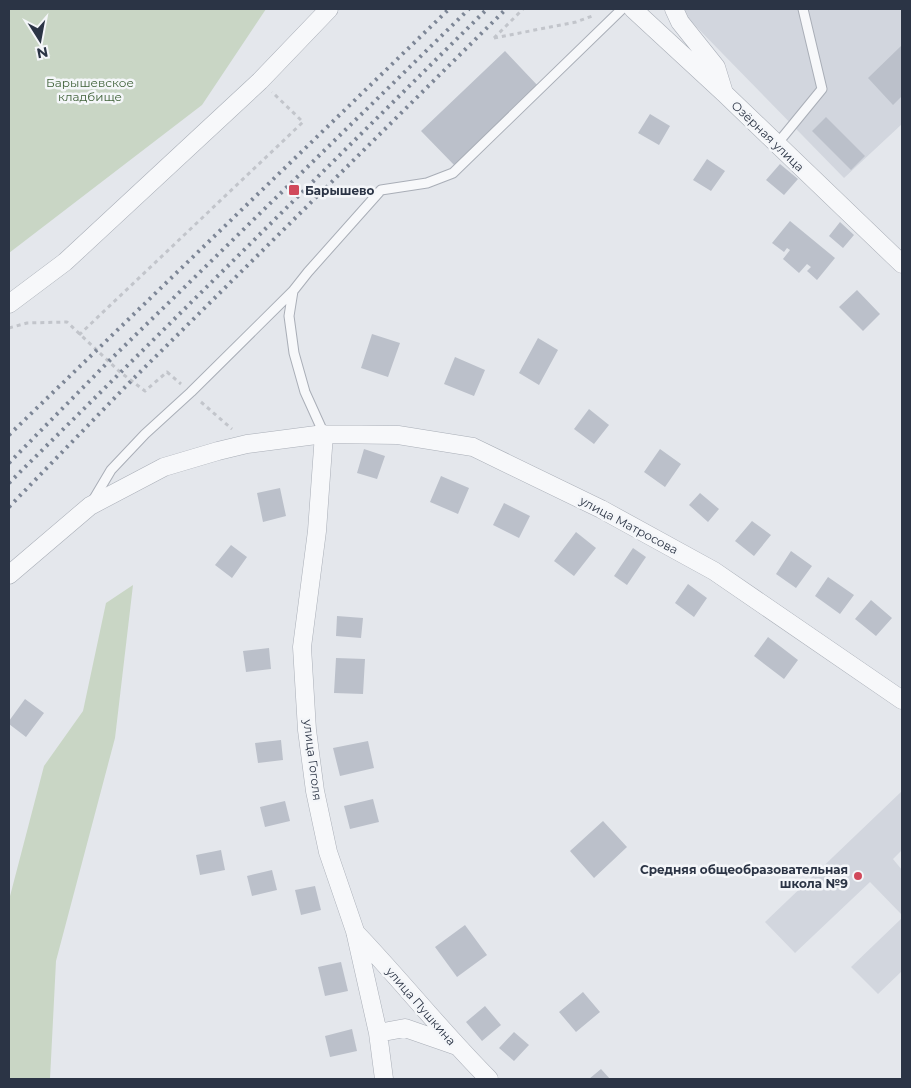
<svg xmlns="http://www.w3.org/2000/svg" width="911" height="1088" font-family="Montserrat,sans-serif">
  <rect width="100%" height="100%" fill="#e4e7ec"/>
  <path fill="#d2d6de" d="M679 9H902V124L844 178Z
    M902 791V850L893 859 902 870V915L870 882 795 953 765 922Z
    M902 918V971L878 994 851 967Z"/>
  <path fill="#c9d6c5" d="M9 9H266L202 105 9 253Z
    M133 585 115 738 56 961 50 1079H9V900L44 766 83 711 106 603Z"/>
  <path fill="#bbc0ca" d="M902 45V96L893 105 868 78Z
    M505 51 539 87 456 167 421 131Z
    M650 114 670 126 659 145 638 133Z
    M826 117 865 156 851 170 812 131Z
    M707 159 725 171 711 191 693 180Z
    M780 164 798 179 784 195 766 180Z
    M790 221 835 258 817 280 807 271 811 267 807 264 799 273 783 259 790 250 787 248 784 252 772 243Z
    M840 222 854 235 843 248 829 236Z
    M857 290 880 314 863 331 839 307Z
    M372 334 400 343 388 377 361 368Z
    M538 338 558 350 539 385 519 373Z
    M455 357 485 370 474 396 444 384Z
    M589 409 609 425 594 444 574 429Z
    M364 449 385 456 377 479 357 473Z
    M660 449 681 464 665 487 644 472Z
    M441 476 469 488 458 514 430 502Z
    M280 488 286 516 263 522 257 493Z
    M700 493 719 509 708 522 689 505Z
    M504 503 530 516 519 538 493 525Z
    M752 521 771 535 754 556 735 541Z
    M576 532 596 548 574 576 554 561Z
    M231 545 247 557 232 578 215 565Z
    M633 548 646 557 627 585 614 576Z
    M791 551 812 566 796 588 776 574Z
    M828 577 854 595 840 614 815 596Z
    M688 584 707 598 694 617 675 603Z
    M871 600 892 618 876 636 855 619Z
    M337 616 363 618 361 638 336 636Z
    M768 637 798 660 784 679 754 656Z
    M269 648 271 669 246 672 243 651Z
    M336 658 365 659 363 694 334 693Z
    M25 699 44 713 26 737 9 724V721Z
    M281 740 283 760 258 763 255 743Z
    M368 741 374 768 340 776 333 748Z
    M373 799 379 822 350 829 344 806Z
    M285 801 290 821 265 827 260 807Z
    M603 821 627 847 594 878 570 851Z
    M221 850 225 870 200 875 196 855Z
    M272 870 277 890 252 896 247 876Z
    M315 886 321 910 301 915 295 890Z
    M465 925 487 955 457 977 435 947Z
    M341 962 348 991 325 996 318 967Z
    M583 992 600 1012 576 1032 559 1012Z
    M485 1006 501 1025 482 1041 466 1022Z
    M352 1029 357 1051 330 1057 325 1036Z
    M514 1032 529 1045 514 1061 499 1048Z
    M601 1069 610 1079H589Z"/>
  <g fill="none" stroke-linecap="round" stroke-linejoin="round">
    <defs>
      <path id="service" d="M777 144 822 89 803 9
        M324 434 305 392 294 353 289 316 293 291 308 272 381 190 427 183 453 173 622 9
        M92 502 111 470 145 434 191 392 293 291"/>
      <path id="minor" d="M633 9 725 94 902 264
        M674 9 680 22 716 67 724 93
        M9 304 65 262 260 81 329 9
        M324 434 317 531 302 647 307 730 315 791 328 852 355 931 378 1033 384 1079
        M9 575 90 506 164 467 218 451 247 444 324 434 398 435 473 447 601 509 714 571 902 700
        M355 932C401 980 442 1032 489 1079
        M378 1033 405 1028 454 1045"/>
    </defs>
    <use href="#service" stroke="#a9aeb7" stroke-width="11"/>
    <use href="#minor" stroke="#a9aeb7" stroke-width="19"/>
    <path stroke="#c2c5cb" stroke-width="3" stroke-dasharray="4 4" stroke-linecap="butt" d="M494 38 576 22 595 15
      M494 38 523 9
      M9 328 27 323 67 322 120 372 145 391 167 372 181 384
      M79 335 303 122 272 92
      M201 402 232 429"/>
    <use href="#service" stroke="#f7f8fa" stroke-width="9"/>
    <use href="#minor" stroke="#f7f8fa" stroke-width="18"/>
    <path stroke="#7d8696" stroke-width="4" stroke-dasharray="2.5 5" stroke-linecap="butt" d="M9 435 449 9
      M9 463 109 361 469 9
      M9 483 487 9
      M9 507 131 381 506 9"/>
  </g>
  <g fill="#d1495b" stroke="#f4f6f9" stroke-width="2">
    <rect x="288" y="184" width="12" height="12" rx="2.5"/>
    <circle cx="858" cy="876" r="5"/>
  </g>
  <g text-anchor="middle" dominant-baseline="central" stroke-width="5" stroke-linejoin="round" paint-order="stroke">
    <g font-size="12" fill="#3f6138" stroke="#f4f6f9">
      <text x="90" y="82">Барышевское<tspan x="90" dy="14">кладбище</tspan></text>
    </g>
    <g font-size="12" fill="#2b3445" stroke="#f4f6f9">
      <text transform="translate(768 136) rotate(44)">Озёрная улица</text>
      <text transform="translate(629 525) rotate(28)">улица Матросова</text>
      <text transform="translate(313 760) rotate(83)">улица Гоголя</text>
      <text transform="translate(421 1006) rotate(49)">улица Пушкина</text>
    </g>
    <g font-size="12" font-weight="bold" fill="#2b3445" stroke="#f4f6f9" text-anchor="start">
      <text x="305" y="190">Барышево</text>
      <text x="848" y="869" text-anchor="end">Средняя общеобразовательная<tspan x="848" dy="14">школа №9</tspan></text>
    </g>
  </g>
  <rect width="911" height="1088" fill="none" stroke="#2b3445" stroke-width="20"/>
  <g transform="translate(40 40) rotate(169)" stroke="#f4f6f9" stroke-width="4" paint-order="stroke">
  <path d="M0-4L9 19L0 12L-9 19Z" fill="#2b3445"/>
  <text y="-8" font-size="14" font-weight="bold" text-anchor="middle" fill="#2b3445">N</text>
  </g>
</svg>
